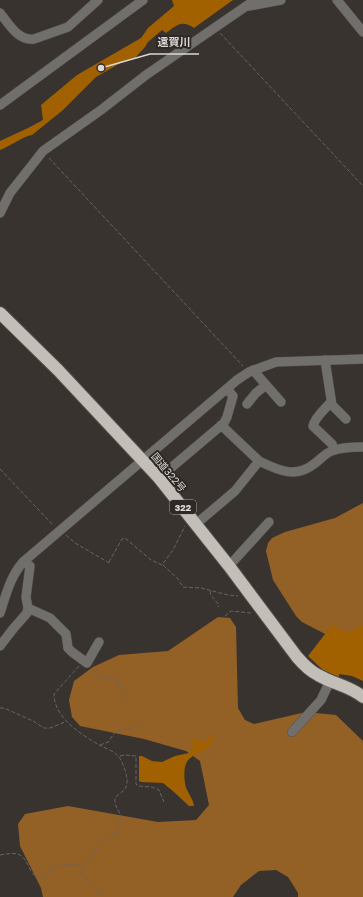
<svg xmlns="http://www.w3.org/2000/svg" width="363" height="897" font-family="'Golos Text','Noto Sans JP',sans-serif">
  <rect width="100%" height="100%" fill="#38332f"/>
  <path fill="#936026" d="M363 503V648L329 636 302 622 296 616 273 580 266 551 268 543 272 538 285 532 335 518Z
    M218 617 230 618 236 627 238 708 245 720 254 724 306 712 336 715 363 741V897H298V893L288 877 276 870 259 871 241 885 233 897H43L41 888 20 846 18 824 25 814 68 806 158 822 196 820 209 805 200 761 186 751 144 739 80 726 72 717 69 700 74 681 93 667 119 655 168 651Z"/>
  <path fill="#a26100" d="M172 0H233L194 28C181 19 176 26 166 33L162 30 148 42 145 47 135 58 124 61 96 77 63 110 32 135C23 136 11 146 0 150V141L28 128 43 120 41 105 77 75 141 38 148 28 174 6Z
    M332 625 344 632H353L357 627 363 626V681L352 676 339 674V677L323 670 308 656Z
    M211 736H214C212 753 190 752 186 764 184 768 184 777 185 783 186 792 193 797 194 806H189L174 792 163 783 141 782 139 781V756H142L152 761 162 762 175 756 189 753 194 746 192 741 193 739C203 741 203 745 211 736Z"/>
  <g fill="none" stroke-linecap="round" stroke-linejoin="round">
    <defs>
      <path id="minor" d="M337 0 363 32
        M249 6 281 0
        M0 13C9 24 18 41 34 39L68 27 98 0
        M0 105 143 0
        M0 213 10 193 43 151 101 110 146 75 255 0
        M325 360 332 405 346 419
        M253 370 281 402
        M331 402C325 409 315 417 313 426L332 444 334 450
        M247 404 256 393 266 385
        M221 425 259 461
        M159 478 224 423 227 417 233 396 227 389
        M196 524 235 491 259 461C278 470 295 479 314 464 320 460 325 453 332 451 341 447 353 447 363 447
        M229 566 269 522
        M28 608 50 618 66 634 68 648 72 652 87 663 99 642
        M0 613C6 595 10 577 23 562L237 380 249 372 276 362 363 359
        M0 646 13 629 27 613 28 608 26 597 30 566 24 562
        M292 732 321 700 330 681"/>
      <path id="highway" d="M0 313 58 370 159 478 229 566 297 657C303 664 310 671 318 675 333 684 350 686 363 697"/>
    </defs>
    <use href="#minor" stroke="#55514d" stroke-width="10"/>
    <use href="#highway" stroke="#55514d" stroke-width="14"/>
    <path stroke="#6a6562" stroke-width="1" stroke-dasharray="4 2" stroke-linecap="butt" d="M220 33 363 186
      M49 158 243 366
      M0 469 53 525
      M66 535 75 543 111 564
      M109 562 122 539 125 538 151 560 162 565 173 550 185 526
      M163 565 178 579 183 587 201 588 228 595 238 596
      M211 591 210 594 219 605 218 607
      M225 616 231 611 251 613
      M79 666 54 694C54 718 81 734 99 745 105 748 114 751 118 756 123 761 130 781 126 787 124 792 118 794 115 798V804L120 814V824L119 829 101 843 81 869 80 871 92 887 101 895
      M93 670 100 678H117L124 695 130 702
      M0 708H4L33 721 44 728H50L65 722
      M100 745 108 742 116 731C125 729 141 729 144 718
      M120 756 125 755 136 756V784L138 786 152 787 159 790 164 802
      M0 855C18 852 22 852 30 869 31 872 33 875 36 876 44 880 47 874 52 869 54 867 60 865 64 865 70 864 77 865 83 866"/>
    <use href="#minor" stroke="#716f6c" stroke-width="9"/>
    <use href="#highway" stroke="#c4beb9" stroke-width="12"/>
  </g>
  <g text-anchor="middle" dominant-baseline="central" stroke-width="4" stroke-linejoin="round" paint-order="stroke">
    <rect fill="#2e2926" stroke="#a7a4a1" stroke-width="1" x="170" y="500" width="26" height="14" rx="3"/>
    <g font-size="9" font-weight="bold" fill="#dbd8d6">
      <text x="183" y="507">322</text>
    </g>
    <g font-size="10" fill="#dbd8d6" stroke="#2e2926">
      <text transform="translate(169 472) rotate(50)">国道322号</text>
    </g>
  </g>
  <path fill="none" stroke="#dbd8d6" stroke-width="1.5" d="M101 68L150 54H199"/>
  <circle fill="#dbd8d6" stroke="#2e2926" stroke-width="1.5" cx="101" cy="68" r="4"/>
  <g font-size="11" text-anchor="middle" font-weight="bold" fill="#dbd8d6" stroke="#2e2926" stroke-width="4" stroke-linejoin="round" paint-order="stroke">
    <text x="174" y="46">遠賀川</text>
  </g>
</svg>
